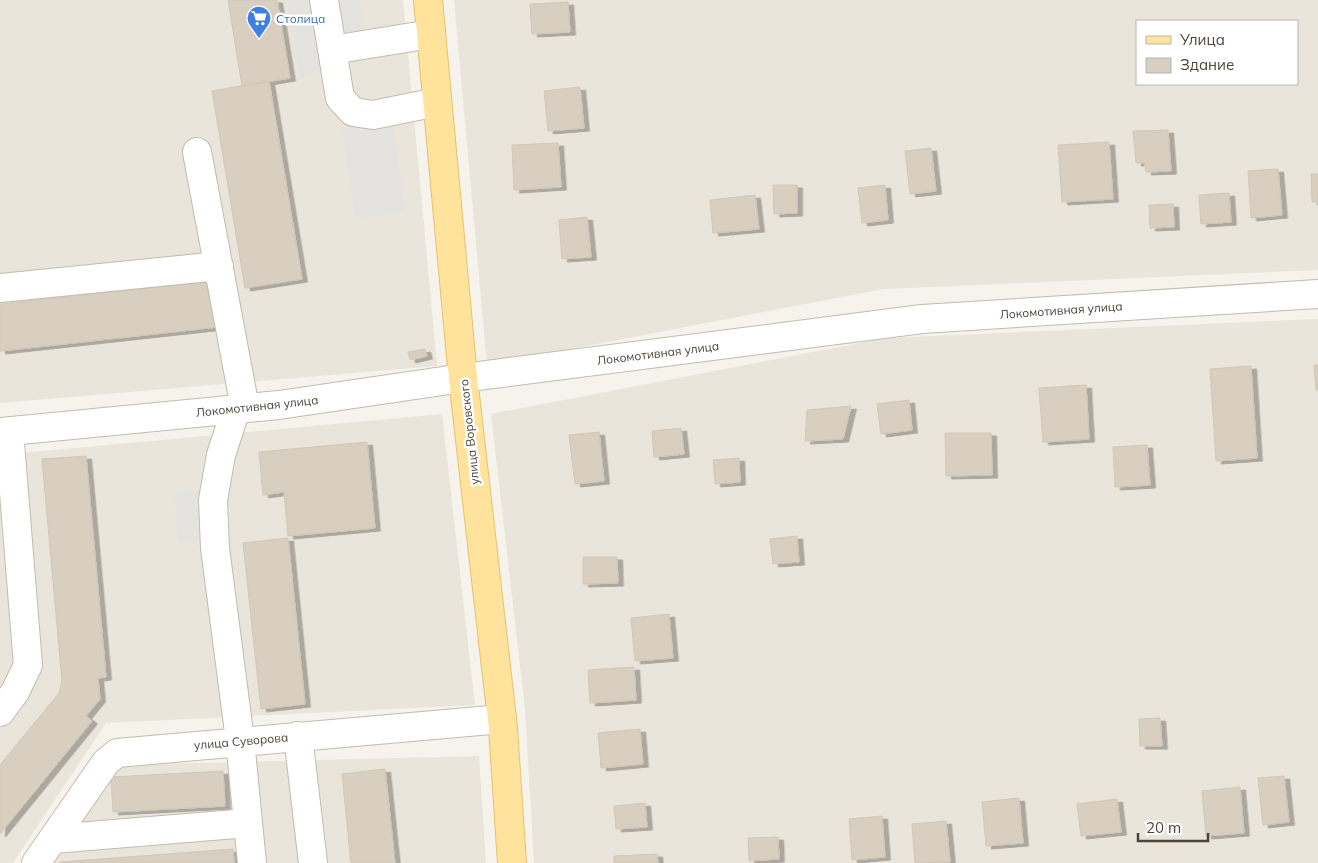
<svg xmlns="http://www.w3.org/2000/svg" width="1318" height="863" font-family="Mulish,sans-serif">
  <defs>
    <filter id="shadow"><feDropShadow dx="5.5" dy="3" stdDeviation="0" flood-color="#0004"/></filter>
  </defs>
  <rect width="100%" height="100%" fill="#f6f3ec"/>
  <path fill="#eae5da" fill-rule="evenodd" d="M0 0H403L437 366 0 403Z
    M454 0H1318V270L884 289 487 365ZM1137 21H1297V84H1137Z
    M1318 319V863H534L525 709 491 414 886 338Z
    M442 414 475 705 106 723 13 863H0V455Z
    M479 756 486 863H45L113 765Z"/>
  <path fill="#e5e3e0" d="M287 0H316L327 73 300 78Z
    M336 0H360L365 29 342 33Z
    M393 121 405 212 355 219 342 128Z
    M199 490 203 540 178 542 174 492Z"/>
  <path fill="#d8cfc1" stroke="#d3c7b4" filter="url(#shadow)" d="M228 0H277L290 78 242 86Z
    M568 2 570 32 532 34 530 4Z
    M269 81 302 279 245 288 212 91Z
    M580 87 584 128 548 131 544 91Z
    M1168 130 1171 171 1146 172 1145 163H1136L1133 131Z
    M1109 142 1113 199 1062 202 1058 145Z
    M558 143 561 187 514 190 512 145Z
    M931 148 936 191 910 194 905 151Z
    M1278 169 1282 215 1251 218 1248 171Z
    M1311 174H1318V202H1312Z
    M773 185H797V213L774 214Z
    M885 185 888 220 862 223 858 188Z
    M1229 193 1231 222 1201 224 1199 195Z
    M755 195 759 229 713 233 710 200Z
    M1173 204 1174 227 1150 228 1149 205Z
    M587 217 591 257 562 259 559 220Z
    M213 281 218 327 0 351V304Z
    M425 349 427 356 410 360 408 352Z
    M1314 365H1318V390H1316Z
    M1251 366 1257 458 1216 461 1210 369Z
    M1086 385 1089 439 1043 442 1039 388Z
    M909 400 912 430 881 434 877 404Z
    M851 406 843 439 805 441 807 410Z
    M681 428 684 454 654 457 652 431Z
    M599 432 604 481 575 484 569 435Z
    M945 433H991L992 475 946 476Z
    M367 442 375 528 288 536 284 492 263 495 259 452Z
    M1147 445 1150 485 1115 487 1113 447Z
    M86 456 106 677 98 678 100 699 86 716 92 721 0 834V765L59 693 62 681 42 459Z
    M739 458 740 482 715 484 713 460Z
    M797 536 799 562 773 564 770 539Z
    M288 538 305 704 261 709 243 543Z
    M583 557H617L618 583 583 584Z
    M669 614 673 658 635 661 631 618Z
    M634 667 636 700 590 703 588 670Z
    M1160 718 1162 746H1140L1139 719Z
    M640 729 643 764 601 768 598 733Z
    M385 769 395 863H351L342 774Z
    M223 771 225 806 113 812 111 777Z
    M1284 776 1289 822 1263 825 1258 778Z
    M1240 787 1244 833 1206 836 1202 791Z
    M1019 798 1023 843 986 846 982 802Z
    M1117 799 1121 832 1081 836 1077 804Z
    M645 803 647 827 616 829 614 806Z
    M882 816 885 857 852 860 849 819Z
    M946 821 950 862 915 863 912 824Z
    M778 837 779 859 749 861 748 838Z
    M233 849 234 863H60V862Z
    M657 854 658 863H614V856Z"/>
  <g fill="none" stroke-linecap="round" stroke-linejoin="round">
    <defs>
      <path id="minor" d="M324 0 340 98 353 112 373 115 437 102
        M332 50 431 34
        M197 152 245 408
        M0 288 219 266
        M0 432 279 405 463 378 922 319 1318 294
        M0 712 15 692 28 665 9 431
        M298 736 313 863
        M248 823 252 863
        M53 839 248 823 240 740 215 548 213 500 221 455 236 409
        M36 863 106 762 117 753 502 719"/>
      <path id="major" d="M428 0 463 378 503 728 512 863"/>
    </defs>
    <use href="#minor" stroke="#c2bbae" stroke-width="30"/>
    <use href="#major" stroke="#e6c16a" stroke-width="30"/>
    <use href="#minor" stroke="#fff" stroke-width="28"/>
    <use href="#major" stroke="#ffe39c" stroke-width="28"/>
  </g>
  <defs>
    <symbol id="supermarket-pin" viewBox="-11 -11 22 30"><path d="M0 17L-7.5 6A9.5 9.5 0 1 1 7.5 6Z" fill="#3f7fe0" stroke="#fff"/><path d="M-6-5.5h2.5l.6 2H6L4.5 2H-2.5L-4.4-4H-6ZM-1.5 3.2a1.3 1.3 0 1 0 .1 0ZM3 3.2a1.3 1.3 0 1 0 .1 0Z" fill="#fff"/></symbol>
  </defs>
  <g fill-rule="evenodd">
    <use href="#supermarket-pin" x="245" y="4" width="28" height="38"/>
  </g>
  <g text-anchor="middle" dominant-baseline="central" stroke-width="5" stroke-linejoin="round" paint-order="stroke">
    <g font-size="12" fill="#366cbe" stroke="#fff" text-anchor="start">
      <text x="276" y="18">Столица</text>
    </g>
    <g font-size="12" fill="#4b4439" stroke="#fff">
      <text transform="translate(1061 310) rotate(-4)">Локомотивная улица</text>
      <text transform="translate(658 353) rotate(-7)">Локомотивная улица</text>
      <text transform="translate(257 406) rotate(-6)">Локомотивная улица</text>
      <text transform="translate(469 432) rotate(-96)">улица Воровского</text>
      <text transform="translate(241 741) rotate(-5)">улица Суворова</text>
    </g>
  </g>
  <rect x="1136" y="20" width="162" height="65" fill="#ffffff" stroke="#b7b4b0"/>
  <rect x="1146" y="36" width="25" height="8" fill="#ffe39c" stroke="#b7b4b0"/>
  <text x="1180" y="45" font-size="15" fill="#4b4439">Улица</text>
  <rect x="1146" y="58" width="25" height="15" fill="#d8cfc1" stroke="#b7b4b0"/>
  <text x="1180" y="70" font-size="15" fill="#4b4439">Здание</text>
  <path d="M1138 833v8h70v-8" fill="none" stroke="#4b4439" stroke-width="2.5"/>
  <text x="1146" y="833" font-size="15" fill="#4b4439" stroke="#ffffff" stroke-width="4" paint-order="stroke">20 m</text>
</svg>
